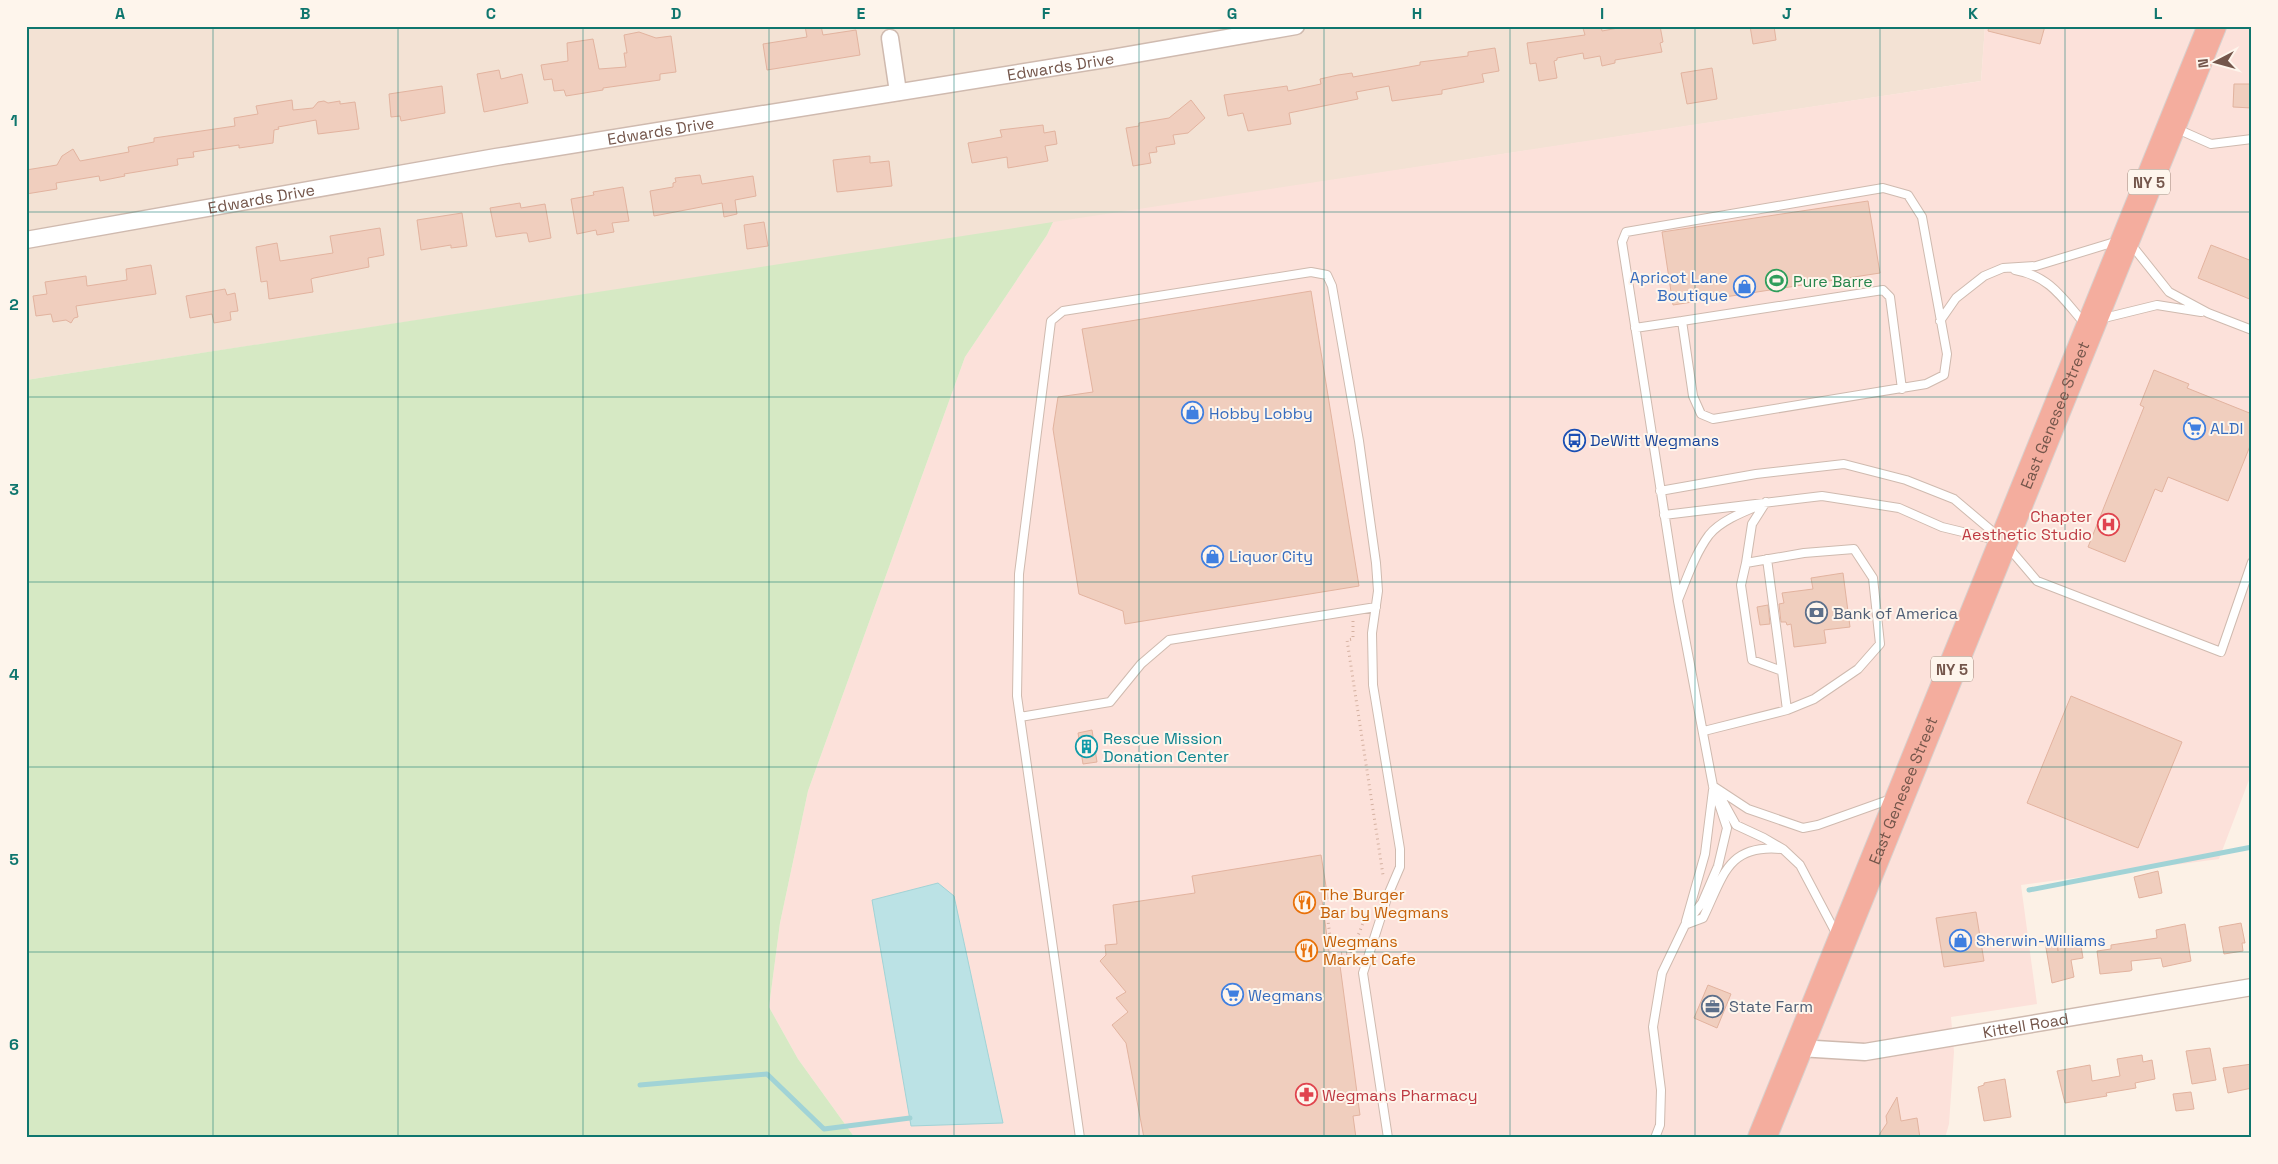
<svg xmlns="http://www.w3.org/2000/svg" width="2278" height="1164" font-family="'Space Grotesk',sans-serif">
  <rect width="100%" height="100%" fill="#fcf1e6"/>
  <path fill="#f3e2d4" d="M26 26H1985L1981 81 26 380Z"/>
  <path fill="#fce1da" d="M1985 26H2252V772L2219 859 2021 885 2037 1004 1951 1017 1954 1052 1949 1124 1945 1138H855L798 1059 769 1007 780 923 808 791 965 357 1047 235 1053 222 1981 81Z"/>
  <path fill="#d6e9c4" d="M1053 222 1047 235 965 357 808 791 780 923 769 1007 798 1059 855 1138H26V380Z"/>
  <path fill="#bbe2e5" stroke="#a1d3d6" d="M938 883 954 896 1003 1123 911 1126 872 900Z"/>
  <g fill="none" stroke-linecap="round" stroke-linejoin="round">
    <path stroke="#a1d3d6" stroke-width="5" d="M2029 890 2252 847
      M640 1085 767 1074 824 1129 910 1118"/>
  </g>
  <path fill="#f0cebe" stroke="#e2b39f" d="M805 26H821L823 35 856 30 860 55 767 70 763 44 807 37Z
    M1595 26H1601L1602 31 1629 26H1660L1663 42 1660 43 1662 52 1615 60V63L1602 66 1600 56 1584 59 1583 53 1557 58V60L1554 61 1557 78 1539 81 1536 63 1530 64 1527 43 1585 35 1583 28Z
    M1750 26H1774L1776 40 1753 44Z
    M1989 26H2045L2040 44 1988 31Z
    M639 32 656 38 671 36 676 72 660 74V80L603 88V90L566 96 564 90 554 91 552 79 544 80 541 65 568 61 567 43 593 39 599 69 626 67 624 53H627L624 35Z
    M1495 48 1499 71 1482 74 1484 82 1442 90V94L1392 101 1389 86 1356 92 1358 99 1289 113 1291 124 1248 131 1243 113 1228 116 1224 95 1287 86 1288 91 1321 84 1320 79 1338 75 1352 73 1353 77 1420 65V62L1468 56V52Z
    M1712 68 1717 99 1687 104 1681 73Z
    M499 70 501 79 522 74 528 103 484 112 477 74Z
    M2234 84H2252V108L2233 107Z
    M442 86 445 113 401 121 400 116 391 117 389 94Z
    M292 100 293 110 313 108 318 102 324 101 328 103 340 101V104L355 102 359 129 318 134 316 120 278 127 279 129 274 130 273 143 239 148V145L193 152 194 157 177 159 178 165 124 174 125 176 100 181 99 176 56 183 57 189 26 194V170L57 165 62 156 73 149 80 161 129 152 128 147 154 142V138L235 126 234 118 258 114 256 106Z
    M1191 100 1205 118 1188 133 1173 135 1175 144 1156 147 1157 152 1149 153 1151 163 1133 166 1126 128 1139 126V123L1169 118Z
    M1043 125 1044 133 1055 131 1057 144 1045 146 1048 161 1008 168 1007 157 972 163 968 143 1002 137 1000 130Z
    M870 156V163L889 161 892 186 837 192 833 160Z
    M700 175 702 184 753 176 756 196 735 200 737 214 724 217 722 203 654 216 650 191 673 187V183L676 182 675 178Z
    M623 187 629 221 612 223 614 232 597 235 596 230 577 234 571 199 594 195 593 192Z
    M1868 201 1880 273 1673 305 1662 232Z
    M520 203 521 208 545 204 551 238 529 242 527 233H523L496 237 490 208Z
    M462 213 467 246 451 248V245L421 250 417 220Z
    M764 222 768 246 747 249 744 225Z
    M380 228 384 255 368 258 369 267 314 278 311 279 313 292 269 299 267 281 261 282 256 247 277 243 280 261 333 253 330 236Z
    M2211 245 2252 261V300L2198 278Z
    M151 265 156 294 76 306 78 317 74 318 71 323 66 320 53 322 51 314 36 316 33 296 47 294 45 282 86 276 87 286 127 280 126 269Z
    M225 289 227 295 235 293 238 311 230 312 231 320 214 323 212 314 190 318 186 296Z
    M1311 291 1359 586 1125 624 1123 611 1079 594 1053 429 1058 397 1093 392 1082 329Z
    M2154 370 2189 384 2187 388 2252 414V441L2228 501 2168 477 2162 492 2155 489 2125 562 2088 547 2144 407 2140 405Z
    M1843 573 1850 627 1824 630 1826 643 1794 647 1791 624 1787 625 1786 622H1781L1779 604 1784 603 1782 593 1813 589 1811 578Z
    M1768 605 1770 624 1760 625 1757 607Z
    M2071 696 2182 742 2138 848 2027 803Z
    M1092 730 1097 762 1083 764 1078 733Z
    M1321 855 1328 899 1322 900 1330 959 1339 958 1360 1115 1353 1116 1356 1138H1144L1126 1043 1112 1025 1128 1012 1116 998 1126 992 1100 961 1106 955 1105 945 1117 944 1113 905 1195 893 1192 876Z
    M2158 871 2162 893 2139 898 2134 877Z
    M1976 912 1984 961 1944 967 1936 918Z
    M2241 923 2245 943H2242L2243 951 2224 954 2219 927Z
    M2185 924 2191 961 2163 967 2161 958 2131 961 2132 970 2130 971 2100 974 2097 951 2111 949V945L2157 938 2156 930Z
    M2056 940 2058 951 2057 944 2080 940 2083 958 2071 960 2074 977 2052 983 2045 942Z
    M1708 985 1731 994 1717 1028 1694 1018Z
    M2210 1048 2216 1080 2192 1084 2186 1051Z
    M2142 1055 2143 1062 2152 1060 2155 1079 2135 1083 2136 1088 2106 1093 2107 1096 2065 1103 2057 1071 2090 1065 2092 1081 2120 1076 2117 1059Z
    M2252 1064V1088L2228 1093 2223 1068Z
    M2005 1079 2011 1117 1984 1121 1978 1087 1984 1085V1083Z
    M2191 1092 2194 1109 2176 1111 2173 1094Z
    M1897 1097 1901 1121 1917 1118 1920 1138H1877L1887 1123 1886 1116Z"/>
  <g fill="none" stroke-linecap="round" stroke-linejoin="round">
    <defs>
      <path id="lane" d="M2175 128 2211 144 2252 139
        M2130 243 2169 292 2208 313 2252 330
        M2015 270C2050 276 2063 299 2085 324
        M2100 319 2157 305 2201 312
        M1682 321 1883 290 1890 297 1902 389
        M1940 321 1956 298 1984 276 2003 268 2036 266 2118 241
        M1635 328 1682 321 1693 396 1701 414 1713 419 1926 384 1944 375 1947 354 1922 217 1908 195 1883 188 1626 232 1622 242 1678 601 1713 786 1727 828 1718 866 1702 903 1685 925 1662 973 1653 1027 1661 1090 1660 1125 1655 1138
        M1660 491 1756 474 1844 464 1906 480 1954 499 1999 537
        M1664 515 1822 496 1899 508 1942 527 2000 541
        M2008 547 2037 581 2221 652 2252 562
        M1767 559 1782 671
        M1746 563 1752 524 1766 502
        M1678 600C1687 578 1695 554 1709 535 1720 521 1743 512 1760 505
        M1020 717 1110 702 1141 664 1169 640 1376 607
        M1704 731 1787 710 1814 699 1858 669 1880 644 1873 578 1854 549 1804 553 1746 563 1741 585 1752 660 1782 671 1787 710
        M1713 786 1748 809 1803 828 1818 825 1891 799
        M1721 798 1736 825 1764 838 1783 849 1800 865 1837 935
        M1686 921 1705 854 1713 790
        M1687 924 1703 918C1723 877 1727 844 1781 849
        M1080 1138 1017 696 1019 574 1051 321 1063 311 1311 272 1327 275 1332 286 1359 441 1376 563 1378 591 1372 633 1373 685 1400 849V867L1388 895 1363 973 1388 1138"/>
      <g id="street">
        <path d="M890 38 898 92"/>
        <path id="s1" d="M26 240 496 157 1112 58 1296 26"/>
        <path id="s2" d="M1799 1048 1865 1052 2252 987"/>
      </g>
      <g id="highway">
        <path id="s3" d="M1762 1138 2212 26"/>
      </g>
    </defs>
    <use href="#lane" stroke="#cfbaaf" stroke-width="10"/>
    <use href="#street" stroke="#cfbaaf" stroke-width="19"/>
    <use href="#highway" stroke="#d8d0cd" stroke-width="30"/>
    <path stroke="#d5b1a1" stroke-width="3" stroke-dasharray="1 4" stroke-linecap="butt" d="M1353 621V639L1347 640 1383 875
      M1323 906H1326L1333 959
      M1333 959 1339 954 1351 953 1368 911
      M1358 1097 1371 1096"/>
    <use href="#lane" stroke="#fff" stroke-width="8"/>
    <use href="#street" stroke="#fff" stroke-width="16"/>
    <use href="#highway" stroke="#f4ad9e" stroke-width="28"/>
  </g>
  <path fill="none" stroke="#0f766e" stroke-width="1" stroke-opacity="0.55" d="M213 26V1138M398 26V1138M583 26V1138M769 26V1138M954 26V1138M1139 26V1138M1324 26V1138M1510 26V1138M1695 26V1138M1880 26V1138M2065 26V1138M26 212H2252M26 397H2252M26 582H2252M26 767H2252M26 952H2252"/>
  <defs>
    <symbol id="stadium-ring" viewBox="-11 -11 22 22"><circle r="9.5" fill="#fef5ec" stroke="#2e9e5b" stroke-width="1.5"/><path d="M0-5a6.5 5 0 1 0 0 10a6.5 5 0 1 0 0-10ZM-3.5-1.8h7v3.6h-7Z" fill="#2e9e5b"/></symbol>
    <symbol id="shop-ring" viewBox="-11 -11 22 22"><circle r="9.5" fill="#fef5ec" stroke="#3f7fe0" stroke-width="1.5"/><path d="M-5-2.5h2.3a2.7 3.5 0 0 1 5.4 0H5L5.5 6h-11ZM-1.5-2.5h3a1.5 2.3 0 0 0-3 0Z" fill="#3f7fe0"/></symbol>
    <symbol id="supermarket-ring" viewBox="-11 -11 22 22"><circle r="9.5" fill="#fef5ec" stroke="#3f7fe0" stroke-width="1.5"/><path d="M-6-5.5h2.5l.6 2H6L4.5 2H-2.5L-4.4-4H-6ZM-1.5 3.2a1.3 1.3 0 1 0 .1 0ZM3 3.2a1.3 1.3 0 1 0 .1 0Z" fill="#3f7fe0"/></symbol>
    <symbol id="bus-ring" viewBox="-11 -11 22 22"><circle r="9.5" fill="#fef5ec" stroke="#1a4fb4" stroke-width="1.5"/><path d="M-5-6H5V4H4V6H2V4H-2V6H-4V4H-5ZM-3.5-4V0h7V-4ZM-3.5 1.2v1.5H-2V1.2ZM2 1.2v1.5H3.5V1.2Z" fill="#1a4fb4"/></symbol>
    <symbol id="hospital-ring" viewBox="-11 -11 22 22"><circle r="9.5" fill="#fef5ec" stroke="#e0444e" stroke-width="1.5"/><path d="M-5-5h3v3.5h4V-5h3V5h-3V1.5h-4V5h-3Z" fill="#e0444e"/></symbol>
    <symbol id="bank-ring" viewBox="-11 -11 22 22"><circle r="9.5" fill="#fef5ec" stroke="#5c6f8a" stroke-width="1.5"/><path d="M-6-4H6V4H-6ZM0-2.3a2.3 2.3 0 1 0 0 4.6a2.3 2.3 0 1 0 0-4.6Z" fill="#5c6f8a"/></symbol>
    <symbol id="building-ring" viewBox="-11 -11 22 22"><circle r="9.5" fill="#fef5ec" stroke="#0f9aa8" stroke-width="1.5"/><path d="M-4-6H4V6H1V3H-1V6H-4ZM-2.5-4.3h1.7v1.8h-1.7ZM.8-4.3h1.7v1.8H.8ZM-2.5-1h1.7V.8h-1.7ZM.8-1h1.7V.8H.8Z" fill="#0f9aa8"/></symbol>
    <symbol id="restaurant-ring" viewBox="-11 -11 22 22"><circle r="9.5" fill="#fef5ec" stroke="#e8710a" stroke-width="1.5"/><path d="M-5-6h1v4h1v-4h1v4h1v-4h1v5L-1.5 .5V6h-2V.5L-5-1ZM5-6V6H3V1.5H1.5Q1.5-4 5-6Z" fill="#e8710a"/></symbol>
    <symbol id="office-ring" viewBox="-11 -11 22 22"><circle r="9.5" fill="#fef5ec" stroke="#5c6f8a" stroke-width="1.5"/><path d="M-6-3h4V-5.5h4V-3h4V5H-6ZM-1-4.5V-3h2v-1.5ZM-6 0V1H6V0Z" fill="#5c6f8a"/></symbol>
    <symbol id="pharmacy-ring" viewBox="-11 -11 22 22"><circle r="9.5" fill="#fef5ec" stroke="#e0444e" stroke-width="1.5"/><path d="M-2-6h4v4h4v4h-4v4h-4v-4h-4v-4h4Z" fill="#e0444e"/></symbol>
  </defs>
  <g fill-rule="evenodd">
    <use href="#stadium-ring" x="1764" y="268" width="25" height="25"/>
    <use href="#shop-ring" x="1732" y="274" width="25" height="25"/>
    <use href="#shop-ring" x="1180" y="400" width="25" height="25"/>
    <use href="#supermarket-ring" x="2182" y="416" width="25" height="25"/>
    <use href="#bus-ring" x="1562" y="428" width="25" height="25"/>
    <use href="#hospital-ring" x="2096" y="512" width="25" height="25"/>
    <use href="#shop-ring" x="1200" y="544" width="25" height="25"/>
    <use href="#bank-ring" x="1804" y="600" width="25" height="25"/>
    <use href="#building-ring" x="1074" y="734" width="25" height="25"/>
    <use href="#restaurant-ring" x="1292" y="890" width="25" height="25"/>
    <use href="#shop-ring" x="1948" y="928" width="25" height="25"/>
    <use href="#restaurant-ring" x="1294" y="938" width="25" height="25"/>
    <use href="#supermarket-ring" x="1220" y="982" width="25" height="25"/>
    <use href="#office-ring" x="1700" y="994" width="25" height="25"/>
    <use href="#pharmacy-ring" x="1294" y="1082" width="25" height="25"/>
  </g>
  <g text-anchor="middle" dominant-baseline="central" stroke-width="4" stroke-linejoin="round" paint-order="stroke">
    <g fill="#fef5ec" stroke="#9d867b" stroke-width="1">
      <rect x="2128" y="169.5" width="42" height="25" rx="4"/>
      <rect x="1931" y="656.5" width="42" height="25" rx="4"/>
    </g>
    <g font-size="15" font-weight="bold" fill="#74564b">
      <text x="2149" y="182">NY 5</text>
      <text x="1952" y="669">NY 5</text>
    </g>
    <g font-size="16" fill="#74564b" stroke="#fef5ec">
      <text stroke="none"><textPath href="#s1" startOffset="1049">Edwards Drive</textPath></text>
      <text stroke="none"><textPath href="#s1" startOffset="644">Edwards Drive</textPath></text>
      <text stroke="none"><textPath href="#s1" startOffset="239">Edwards Drive</textPath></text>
      <text stroke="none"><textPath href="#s3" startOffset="780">East Genesee Street</textPath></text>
      <text stroke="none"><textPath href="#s3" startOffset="375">East Genesee Street</textPath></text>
      <text stroke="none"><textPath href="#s2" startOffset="229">Kittell Road</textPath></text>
    </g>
    <g font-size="16" fill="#366cbe" stroke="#fef5ec" text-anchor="start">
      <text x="1728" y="277" text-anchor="end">Apricot Lane<tspan x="1728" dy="18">Boutique</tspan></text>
      <text x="1209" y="413">Hobby Lobby</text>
      <text x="2210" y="428">ALDI</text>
      <text x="1229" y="556">Liquor City</text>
      <text x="1976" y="940">Sherwin-Williams</text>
      <text x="1248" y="995">Wegmans</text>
    </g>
    <g font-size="16" fill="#27864d" stroke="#fef5ec" text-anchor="start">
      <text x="1793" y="281">Pure Barre</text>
    </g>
    <g font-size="16" fill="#164399" stroke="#fef5ec" text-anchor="start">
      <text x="1590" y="440">DeWitt Wegmans</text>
    </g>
    <g font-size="16" fill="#be3a42" stroke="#fef5ec" text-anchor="end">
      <text x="2092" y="516">Chapter<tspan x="2092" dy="18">Aesthetic Studio</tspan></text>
      <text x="1322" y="1095" text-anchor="start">Wegmans Pharmacy</text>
    </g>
    <g font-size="16" fill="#4e5e75" stroke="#fef5ec" text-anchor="start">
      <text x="1833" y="613">Bank of America</text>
      <text x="1729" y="1006">State Farm</text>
    </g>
    <g font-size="16" fill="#0d838f" stroke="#fef5ec" text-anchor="start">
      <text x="1103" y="738">Rescue Mission<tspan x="1103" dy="18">Donation Center</tspan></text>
    </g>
    <g font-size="16" fill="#c56008" stroke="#fef5ec" text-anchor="start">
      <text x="1320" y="894">The Burger<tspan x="1320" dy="18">Bar by Wegmans</tspan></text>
      <text x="1323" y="941">Wegmans<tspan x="1323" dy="18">Market Cafe</tspan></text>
    </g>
  </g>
  <rect width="2278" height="1164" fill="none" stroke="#fef5ec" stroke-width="55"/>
  <g transform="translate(2216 62) rotate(264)" stroke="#fef5ec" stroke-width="4" paint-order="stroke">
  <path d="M0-4L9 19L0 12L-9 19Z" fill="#74564b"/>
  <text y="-8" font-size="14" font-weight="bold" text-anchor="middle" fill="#74564b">N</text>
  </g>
  <rect x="28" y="28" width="2222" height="1108" fill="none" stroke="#0f766e" stroke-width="2"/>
  <g font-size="16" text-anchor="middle" font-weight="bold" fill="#0f766e">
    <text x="120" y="19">A</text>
    <text x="305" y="19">B</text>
    <text x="491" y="19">C</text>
    <text x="676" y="19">D</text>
    <text x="861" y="19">E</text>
    <text x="1046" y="19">F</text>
    <text x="1232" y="19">G</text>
    <text x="1417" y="19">H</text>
    <text x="1602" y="19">I</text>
    <text x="1787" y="19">J</text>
    <text x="1973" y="19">K</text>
    <text x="2158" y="19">L</text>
    <text x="14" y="126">1</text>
    <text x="14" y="310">2</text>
    <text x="14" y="495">3</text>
    <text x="14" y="680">4</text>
    <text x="14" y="865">5</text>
    <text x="14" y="1050">6</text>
  </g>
</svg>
